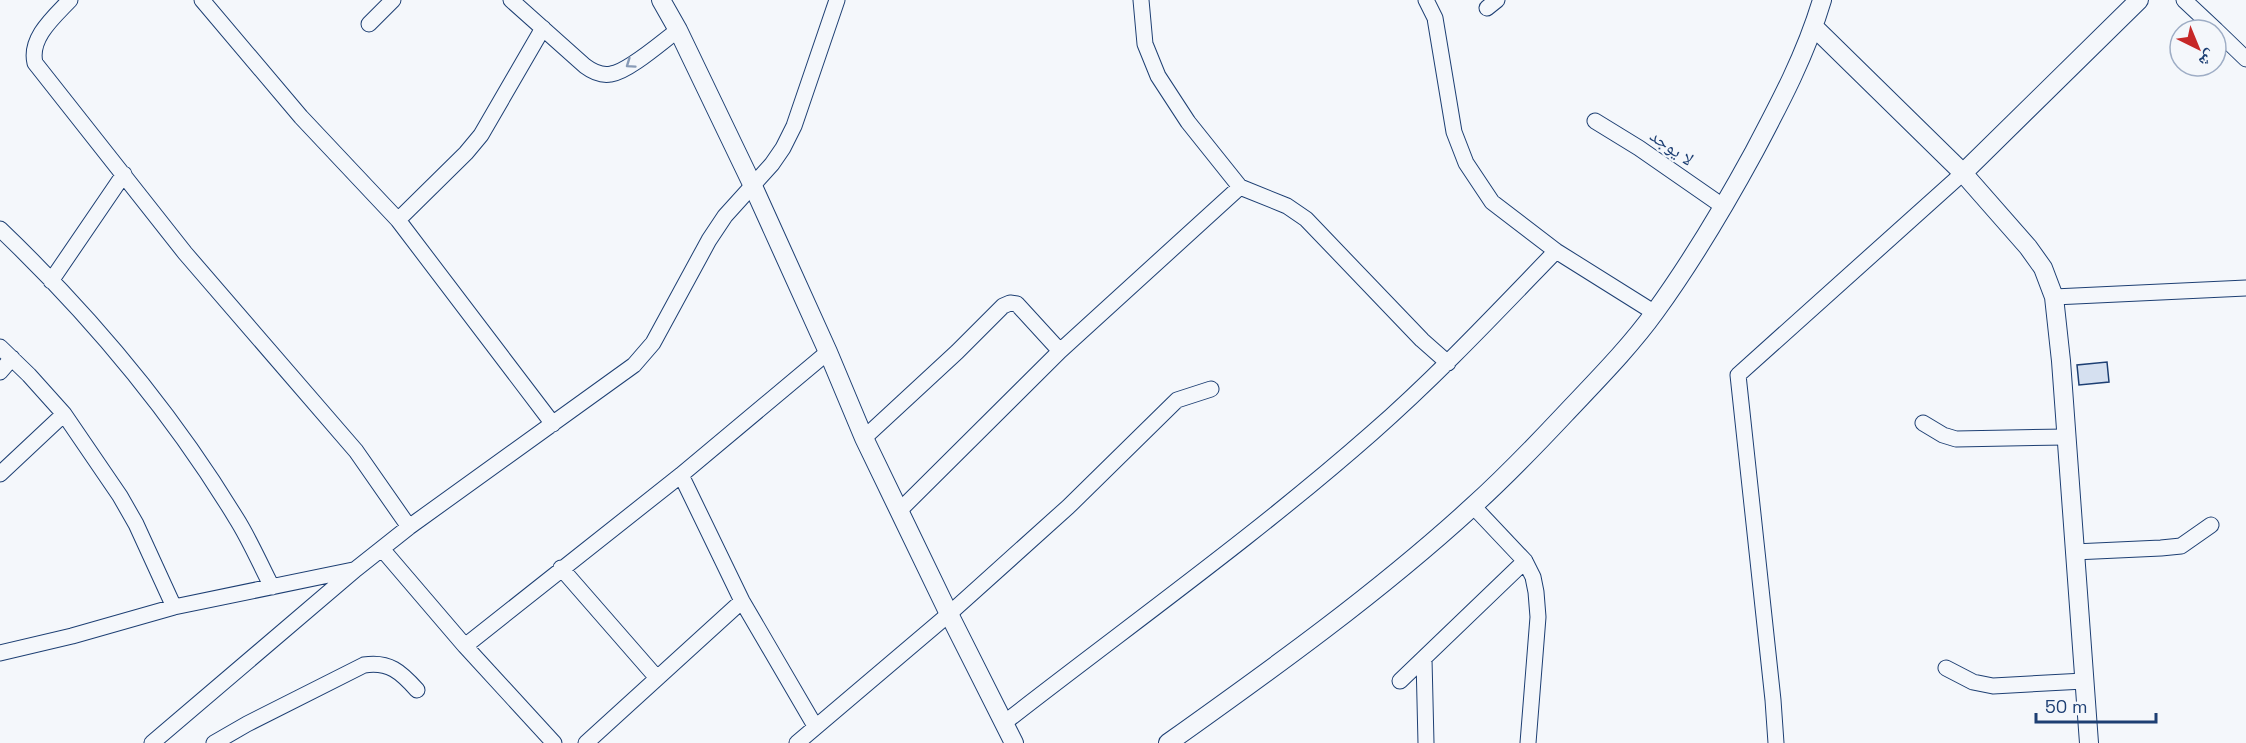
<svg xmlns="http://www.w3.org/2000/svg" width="2246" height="743" font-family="'Space Grotesk','Noto Naskh Arabic',sans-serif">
  <rect width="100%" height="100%" fill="#f4f7fb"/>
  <path fill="#d5e0f0" stroke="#1d3f73" stroke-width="1.5" d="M2107 362 2109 382 2079 385 2077 365Z"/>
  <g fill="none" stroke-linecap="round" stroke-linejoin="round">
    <defs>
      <path id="minor" d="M70 0C54 17 29 38 35 63L185 253 356 451 409 527
        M202 0 301 117 398 220 553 424
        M511 0 585 66C593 72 601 76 611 74 628 72 663 41 678 30
        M1141 0 1145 44 1158 76 1188 122 1240 187 1287 206 1306 219 1422 340 1448 363
        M1426 0 1435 18 1454 132 1466 163 1492 202 1556 251 1655 313
        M2184 0 2216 30
        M1487 8 1497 0
        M369 24 393 0
        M2216 30 2246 59
        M1595 121 1639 148 1724 207
        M398 220 466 153 481 135 543 28
        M0 229C89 314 172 413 236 518 250 540 260 564 272 587
        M51 281 124 174
        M2054 297 2246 288
        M0 347 29 375 64 414 120 496 136 524 174 607
        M0 372 12 358
        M1923 423 1943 435 1956 439 2066 437
        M864 438 957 352 1003 306 1010 303 1017 304 1060 351
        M0 474 64 414
        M681 475 742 601 815 726
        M1473 506 1525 561 1533 577 1536 592 1538 617 1528 743
        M900 510 1060 351 1240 187
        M382 549 465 646 554 743
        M2074 552 2161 548 2181 546 2211 525
        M561 568 657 678
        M465 646 681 475 828 352
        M0 653 72 636 174 607 353 570
        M1424 659 1426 743
        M1946 668 1973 682 1993 686 2084 681
        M1400 681 1525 561
        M1004 723C1127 627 1255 536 1372 433 1437 376 1496 313 1556 251
        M152 743 356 569 409 527 634 365 653 343 709 240 725 216 772 164 783 148 794 126 837 0
        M214 743 247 724 364 665C389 661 401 672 417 690
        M586 743 742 601
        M797 743 949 614 1068 507 1177 400 1211 389
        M1776 743 1773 700 1738 375 1963 173"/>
      <path id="tertiary" d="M661 0 678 30 752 184 828 352 864 438 949 614 1014 743
        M1814 27 1963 173 2028 247 2043 268 2054 297 2061 361 2089 743
        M1963 173 2139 0
        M1168 743C1272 669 1378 593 1472 507 1504 478 1535 446 1565 414 1596 381 1629 348 1655 312 1692 261 1724 207 1754 152 1780 103 1806 54 1822 0"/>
    </defs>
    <use href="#minor" stroke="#1d3f73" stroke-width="17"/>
    <use href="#tertiary" stroke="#1d3f73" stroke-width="20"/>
    <use href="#minor" stroke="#f4f7fb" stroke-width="15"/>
    <use href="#tertiary" stroke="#f4f7fb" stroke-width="18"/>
  </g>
  <defs><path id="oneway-chevron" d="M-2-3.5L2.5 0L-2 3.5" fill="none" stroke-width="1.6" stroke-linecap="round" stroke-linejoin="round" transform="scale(1.5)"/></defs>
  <use stroke="#889bb7" href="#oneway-chevron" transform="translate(630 64) rotate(145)"/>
  <g text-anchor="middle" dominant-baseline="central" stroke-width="4.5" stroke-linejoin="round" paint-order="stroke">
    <g font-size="18" fill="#1d3f73" stroke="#f4f7fb">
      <text transform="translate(1672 147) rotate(35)">لا يوجد</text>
    </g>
  </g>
  <g transform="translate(2198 48) rotate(137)"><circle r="28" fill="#f4f7fb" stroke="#9eadc5" stroke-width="1.5"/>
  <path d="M0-4.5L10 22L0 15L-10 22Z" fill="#c62828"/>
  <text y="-9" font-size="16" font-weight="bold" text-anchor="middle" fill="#1d3f73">ش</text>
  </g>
  <path d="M2036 713v9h120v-9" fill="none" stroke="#1d3f73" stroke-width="3"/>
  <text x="2045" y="713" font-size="18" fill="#1d3f73" stroke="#f4f7fb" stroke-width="4.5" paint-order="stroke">50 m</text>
</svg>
